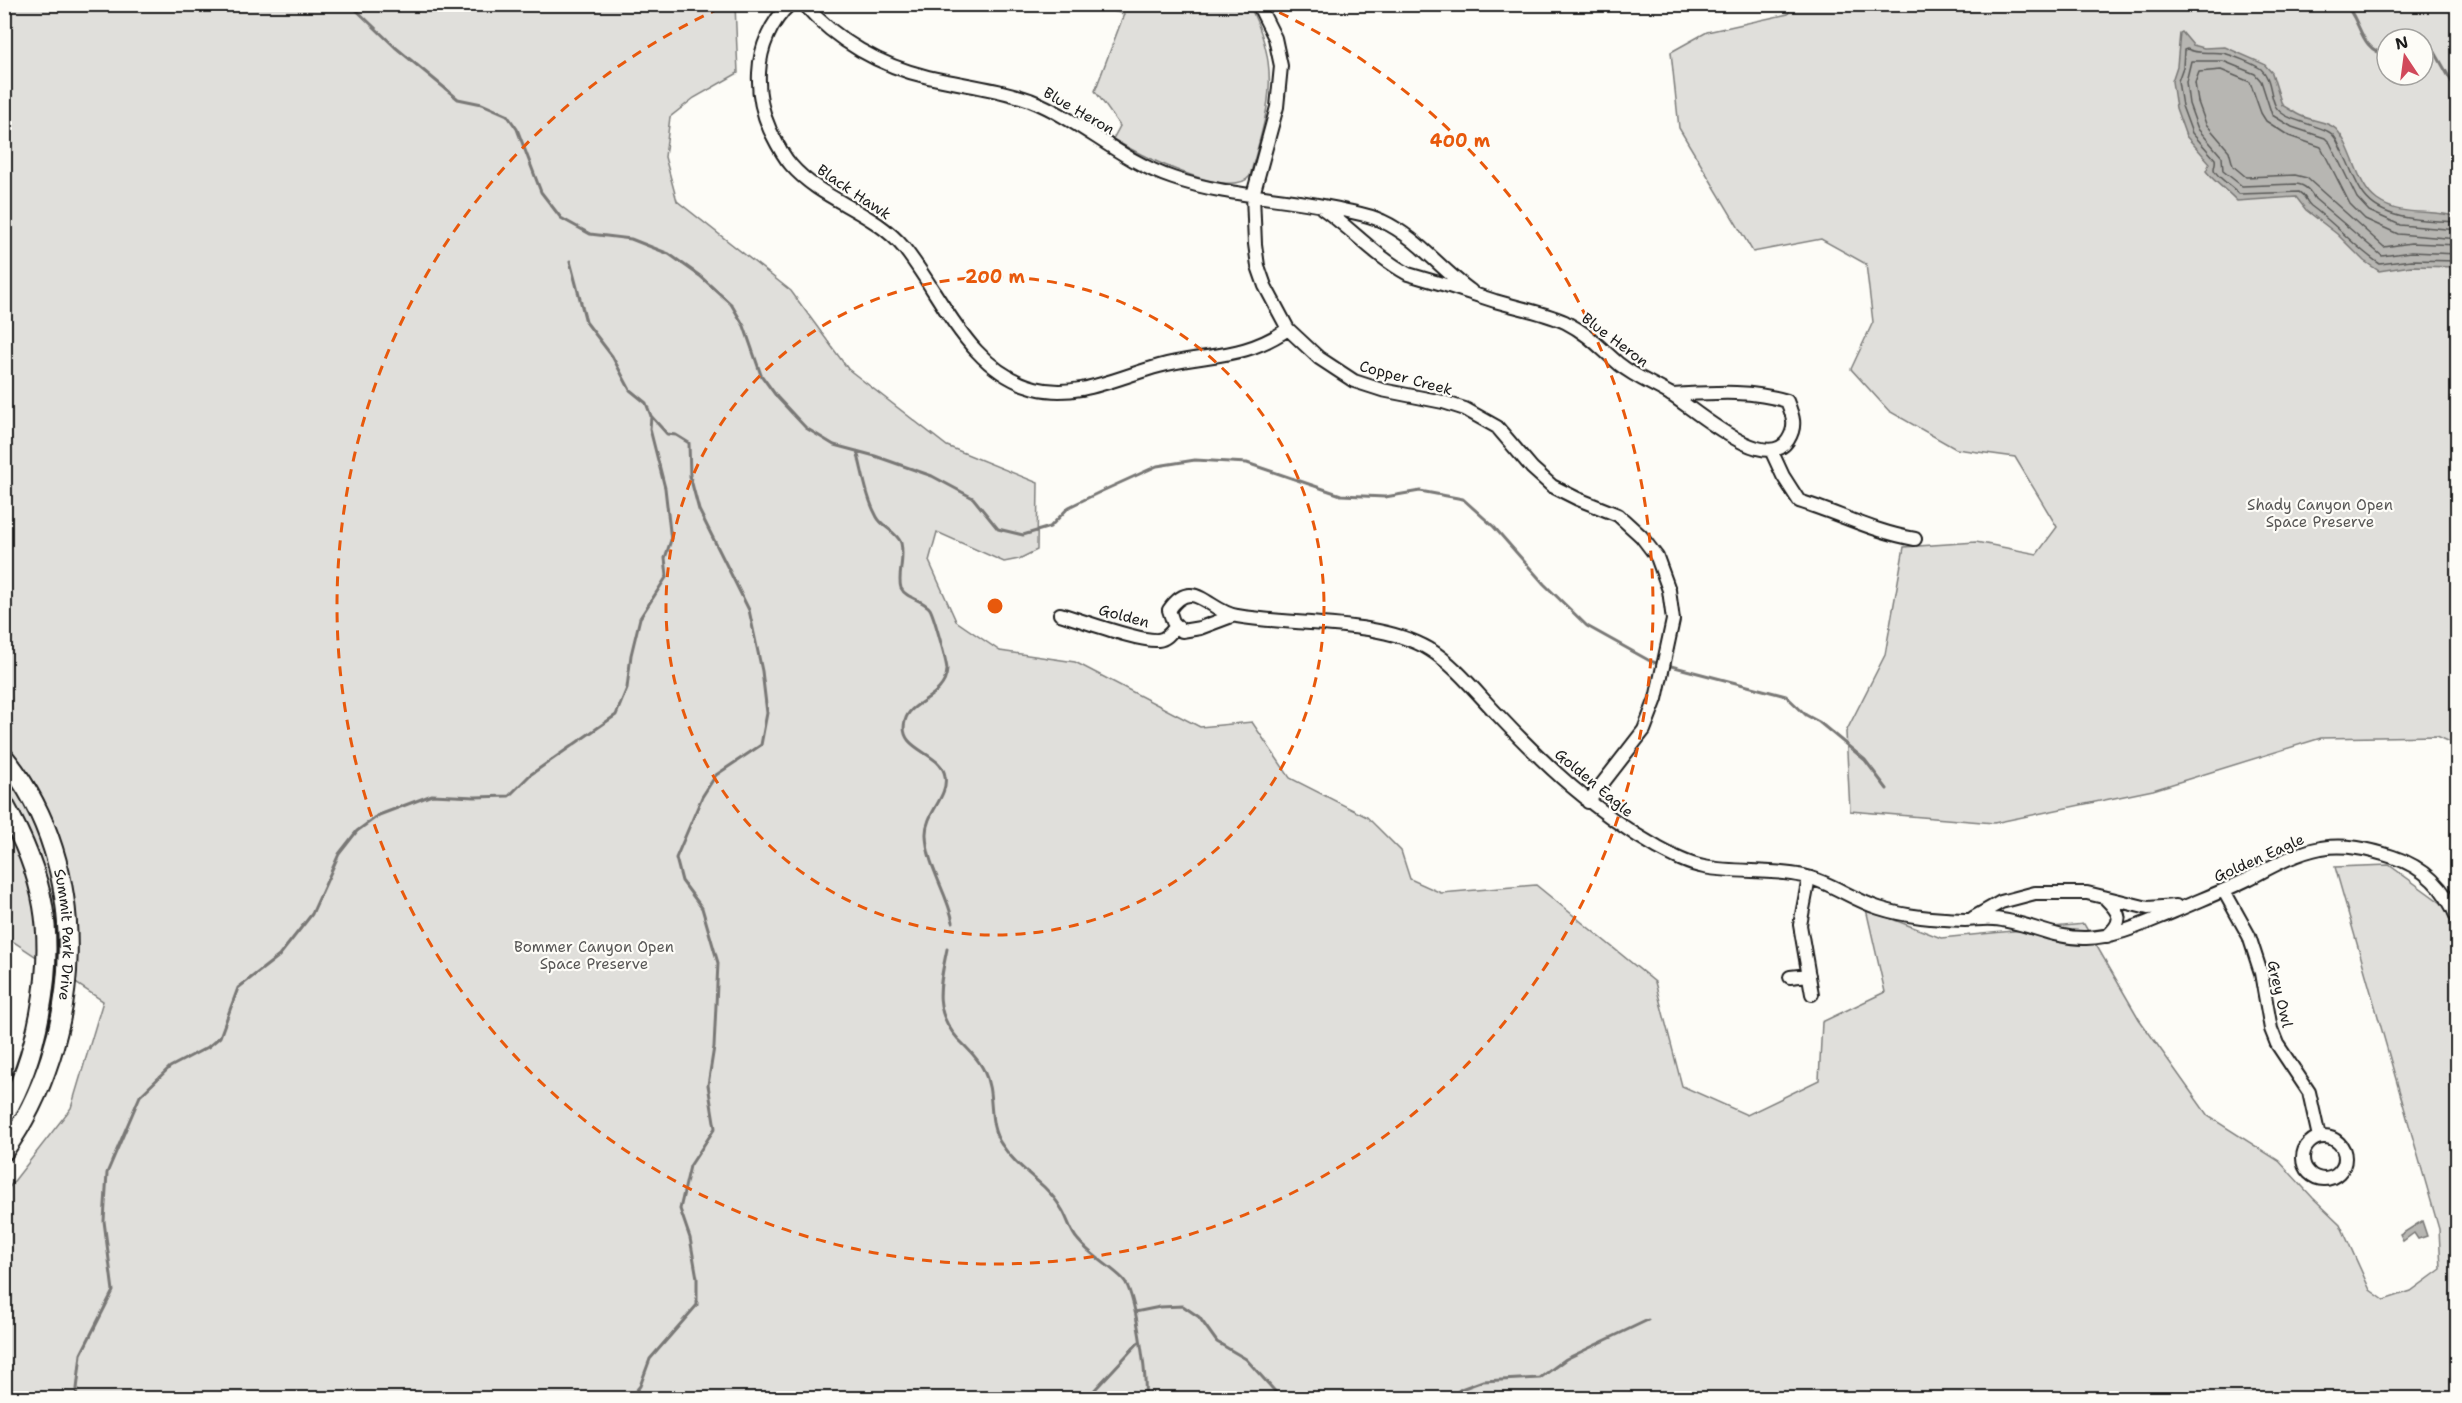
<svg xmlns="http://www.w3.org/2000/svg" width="2462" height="1403" font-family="'Shantell Sans',sans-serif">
  <rect width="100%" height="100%" fill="#fdfcf7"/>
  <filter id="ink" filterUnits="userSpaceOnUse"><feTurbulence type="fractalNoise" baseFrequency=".0167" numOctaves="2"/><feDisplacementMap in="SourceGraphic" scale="12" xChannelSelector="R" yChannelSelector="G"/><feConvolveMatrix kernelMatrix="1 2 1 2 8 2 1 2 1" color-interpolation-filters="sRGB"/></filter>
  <g filter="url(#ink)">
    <path fill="#e0dfdb" stroke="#7e7e7c" stroke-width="1.5" fill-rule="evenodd" d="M5 5H735L738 73 694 98 670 117 665 157 677 201 791 291 848 369 947 446 1038 483 1037 550 1019 559 1004 562 937 532 929 561 956 621 1000 651 1075 662 1200 727 1252 722 1290 778 1367 817 1401 851 1410 879 1441 893 1536 885 1655 982 1682 1086 1747 1115 1819 1080 1822 1022 1885 992 1866 909 1941 938 2084 924 2139 1019 2208 1116 2279 1161 2313 1198 2340 1224 2370 1290 2384 1300 2411 1291 2441 1269 2439 1229 2335 867 2389 865 2448 908 2457 935V1398H5L4 1194 71 1108 103 1001 5 936Z
      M1089 5H1249C1283 70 1268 109 1250 176 1231 201 1135 153 1113 139L1120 126 1095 91 1124 14Z
      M1792 5H2457V745L2437 736 2321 738 2153 790 1994 823 1850 811 1846 732 1885 655 1904 547 1976 542 2037 554 2057 527 2015 457 1956 449 1889 411 1851 369 1873 322 1866 264 1821 239 1753 252 1679 128 1671 52 1707 32 1788 14ZM2387 39H2423V75H2387Z"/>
    <path fill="#b7b6b2" stroke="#797876" stroke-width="1.5" d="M2182 32 2193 45 2204 48 2225 47 2264 64 2272 73 2282 105C2287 108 2292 111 2297 114 2308 121 2327 120 2336 129 2354 149 2356 185 2377 200 2402 218 2431 208 2457 217V267L2411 266 2379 271 2364 261 2337 234 2306 210 2296 197 2237 201C2227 190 2215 183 2206 171L2210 163 2186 136 2176 108 2172 81 2177 66 2180 33Z
      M2422 1221 2427 1236 2418 1239 2414 1233 2403 1241 2400 1235Z"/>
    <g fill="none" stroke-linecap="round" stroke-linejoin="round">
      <path stroke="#5a5a58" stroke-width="1.5" d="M2458 222C2428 220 2384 222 2364 195 2355 183 2351 168 2344 155 2339 147 2337 136 2329 132 2316 124 2284 121 2276 107 2269 94 2272 79 2261 69 2254 64 2232 55 2223 53 2210 51 2200 55 2187 49L2184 50 2183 67 2178 81 2182 106 2192 133 2215 159C2216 163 2214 166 2214 169 2214 175 2234 188 2239 194L2299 192C2306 196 2306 202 2311 206 2336 224 2355 248 2380 264L2411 260 2458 261
        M2458 230 2400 225 2369 211 2357 198 2330 143 2325 138 2292 127 2272 115 2261 81 2255 74 2223 61H2191L2186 82 2189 104 2198 129 2222 157 2223 171 2242 186 2296 184C2306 185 2310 191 2315 199L2382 256 2411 252 2458 254
        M2458 239 2398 234 2365 219 2350 204 2321 147 2289 136 2266 121 2261 113 2250 82 2221 70 2199 72 2195 83 2198 102 2206 124 2229 151 2233 166 2246 177 2295 175 2307 178 2384 247 2411 243 2458 245"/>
      <path stroke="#797876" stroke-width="3" d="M350 4 395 47 458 99 482 104 507 115 517 129 541 192 561 218 590 234 631 239 669 254 700 276 731 304 744 326 761 375 777 397 806 428 834 445 875 456 932 476 973 498 998 529 1023 535 1050 527 1069 507 1100 492 1157 466 1195 460 1247 463 1341 495 1385 497 1420 491 1463 499 1494 527 1544 584 1587 626 1650 661 1660 664
        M2344 4C2361 17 2359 52 2387 54
        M2416 39H2419
        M2423 41 2431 45 2453 84 2458 85
        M857 451C863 473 866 497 877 517 882 527 897 532 901 543 905 560 897 577 901 588 906 599 923 599 930 609 934 616 947 663 947 670 945 699 910 700 905 721 897 751 941 751 945 776 949 797 925 813 926 835 927 866 947 892 953 922
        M1667 665 1786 696 1806 715 1819 722 1865 760 1887 789
        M947 949C940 984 932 1010 958 1039 967 1048 979 1059 984 1071 996 1095 986 1123 1002 1145 1013 1162 1029 1173 1044 1187 1050 1193 1057 1201 1061 1208 1068 1218 1070 1232 1078 1240 1091 1256 1109 1265 1123 1279 1136 1292 1147 1378 1145 1398
        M1135 1312 1160 1307 1183 1306 1199 1317 1217 1342 1246 1359 1281 1398
        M76 1398 81 1354 113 1291 104 1221 107 1173 140 1096 170 1067 208 1047 220 1037 238 988 279 956 312 914 339 854 357 831 379 815 432 795 475 797 509 796 530 775 616 715 627 688 631 655 640 618 667 576 665 558 671 540 665 488 650 429 651 416 646 403 630 390 612 356 586 322 570 261
        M630 1398 640 1386 650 1359 697 1305V1278L690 1238 680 1209 690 1166 715 1128 708 1085 714 1047 718 963 702 908 682 881 676 858 702 797 716 775 761 745 767 713 762 671 749 610 699 510 690 476 689 443 676 435 667 434 651 416
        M1087 1398 1139 1342
        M1450 1398 1461 1389 1483 1381 1540 1378 1566 1359 1648 1320"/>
      <defs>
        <path id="street" d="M790 4C771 22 760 47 759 73 758 93 762 112 770 130 776 142 782 155 791 165 822 201 874 211 904 248 943 297 969 371 1035 388 1078 399 1118 377 1159 366 1207 353 1243 360 1288 329
          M804 4C836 41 881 66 928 77 962 85 997 88 1030 100 1081 120 1121 161 1173 178 1228 197 1287 197 1343 210 1356 213 1370 215 1382 221 1417 237 1440 269 1471 291
          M1258 4 1275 38 1281 66 1277 107 1253 195 1255 244 1258 266 1265 286 1288 329 1319 358 1354 381 1382 390 1443 402 1465 409 1497 427 1532 468 1552 486 1578 499 1618 515 1641 536 1657 557 1669 590 1673 620 1656 699 1644 730 1588 802
          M1322 208C1352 229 1375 256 1408 274 1437 282 1466 291 1495 301 1518 308 1543 312 1565 322 1590 335 1599 347 1619 364 1635 377 1653 384 1670 394 1692 407 1766 475 1788 440 1797 426 1793 416 1787 401 1749 389 1710 393 1671 395
          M1771 450 1783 476 1799 501C1838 513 1874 532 1915 539
          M1060 614C1081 620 1140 642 1158 640 1167 639 1171 632 1176 626
          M1232 616 1200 628 1182 631 1173 622 1169 610C1193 575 1209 612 1237 616 1295 626 1378 619 1429 649 1455 665 1476 692 1497 714 1545 765 1596 813 1658 848 1673 856 1688 864 1704 867 1736 873 1768 869 1798 875 1828 880 1851 899 1879 908 1907 917 1935 919 1965 920 1974 920 1984 918 1994 919 2025 921 2053 939 2086 938 2118 937 2145 923 2175 911 2200 900 2224 891 2248 879 2271 867 2295 853 2321 848 2346 844 2369 849 2393 857 2424 867 2446 889 2458 920
          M1809 878 1800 925 1812 994
          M2224 891 2249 936 2261 973 2271 1029 2277 1044 2309 1092 2319 1137
          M2106 899C2121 914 2124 921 2107 936
          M1973 918 2001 902 2035 893H2087L2148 908 2176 906
          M1790 977 1809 975
          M2303 1158a21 21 0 1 1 42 0a21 21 0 1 1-42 0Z"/>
        <g id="secondary">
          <path id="s1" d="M4 757C94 867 84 1039 4 1151"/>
          <path d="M4 804C22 836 37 870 43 906 54 969 37 1060 4 1115"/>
        </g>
      </defs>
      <use href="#street" stroke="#1c1c1c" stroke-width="16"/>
      <use href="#secondary" stroke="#1c1c1c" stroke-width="22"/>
      <use href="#street" stroke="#fdfcf7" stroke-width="12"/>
      <use href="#secondary" stroke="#fdfcf7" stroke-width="18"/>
    </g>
  </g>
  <g fill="none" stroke="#e8590c" stroke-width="3" stroke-dasharray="10 8">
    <circle cx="995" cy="606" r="329"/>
    <path d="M1263 5A658 658 0 1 1 727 5"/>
  </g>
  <g text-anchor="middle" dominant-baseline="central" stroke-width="4.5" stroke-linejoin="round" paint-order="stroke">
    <g font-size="15" fill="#1c1c1c" stroke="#fdfcf7">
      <text transform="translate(1079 111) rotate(30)">Blue Heron</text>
      <text transform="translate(854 192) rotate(34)">Black Hawk</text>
      <text transform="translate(1615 340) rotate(37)">Blue Heron</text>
      <text transform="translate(1406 378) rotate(15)">Copper Creek</text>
      <text transform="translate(1124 616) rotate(15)">Golden</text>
      <text transform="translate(1594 783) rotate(40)">Golden Eagle</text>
      <text transform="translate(2259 858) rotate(-24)">Golden Eagle</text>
      <text stroke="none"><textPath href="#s1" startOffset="192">Summit Park Drive</textPath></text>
      <text transform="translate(2280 994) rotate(77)">Grey Owl</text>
    </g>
    <g font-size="15" fill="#575655" stroke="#fdfcf7">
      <text x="2320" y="505">Shady Canyon Open<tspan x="2320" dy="17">Space Preserve</tspan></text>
      <text x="594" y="947">Bommer Canyon Open<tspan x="594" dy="17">Space Preserve</tspan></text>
    </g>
  </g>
  <circle cx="995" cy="606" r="9" fill="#e8590c" stroke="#fdfcf7" stroke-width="3"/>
  <g font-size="18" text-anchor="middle" font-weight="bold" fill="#e8590c" stroke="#fdfcf7" stroke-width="4.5" stroke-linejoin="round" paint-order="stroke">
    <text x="1460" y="147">400 m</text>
    <text x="995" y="283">200 m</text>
  </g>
  <rect width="2462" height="1403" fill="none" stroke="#fdfcf7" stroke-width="24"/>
  <rect x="12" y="12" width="2438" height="1379" fill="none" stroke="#1c1c1c" stroke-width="2" filter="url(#ink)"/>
  <g transform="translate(2405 57) rotate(347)"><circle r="28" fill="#fdfcf7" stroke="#a3a29f" stroke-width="1.5"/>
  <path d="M0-4.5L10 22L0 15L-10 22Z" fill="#d1495b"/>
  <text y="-9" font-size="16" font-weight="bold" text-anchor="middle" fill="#1c1c1c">N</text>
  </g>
</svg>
